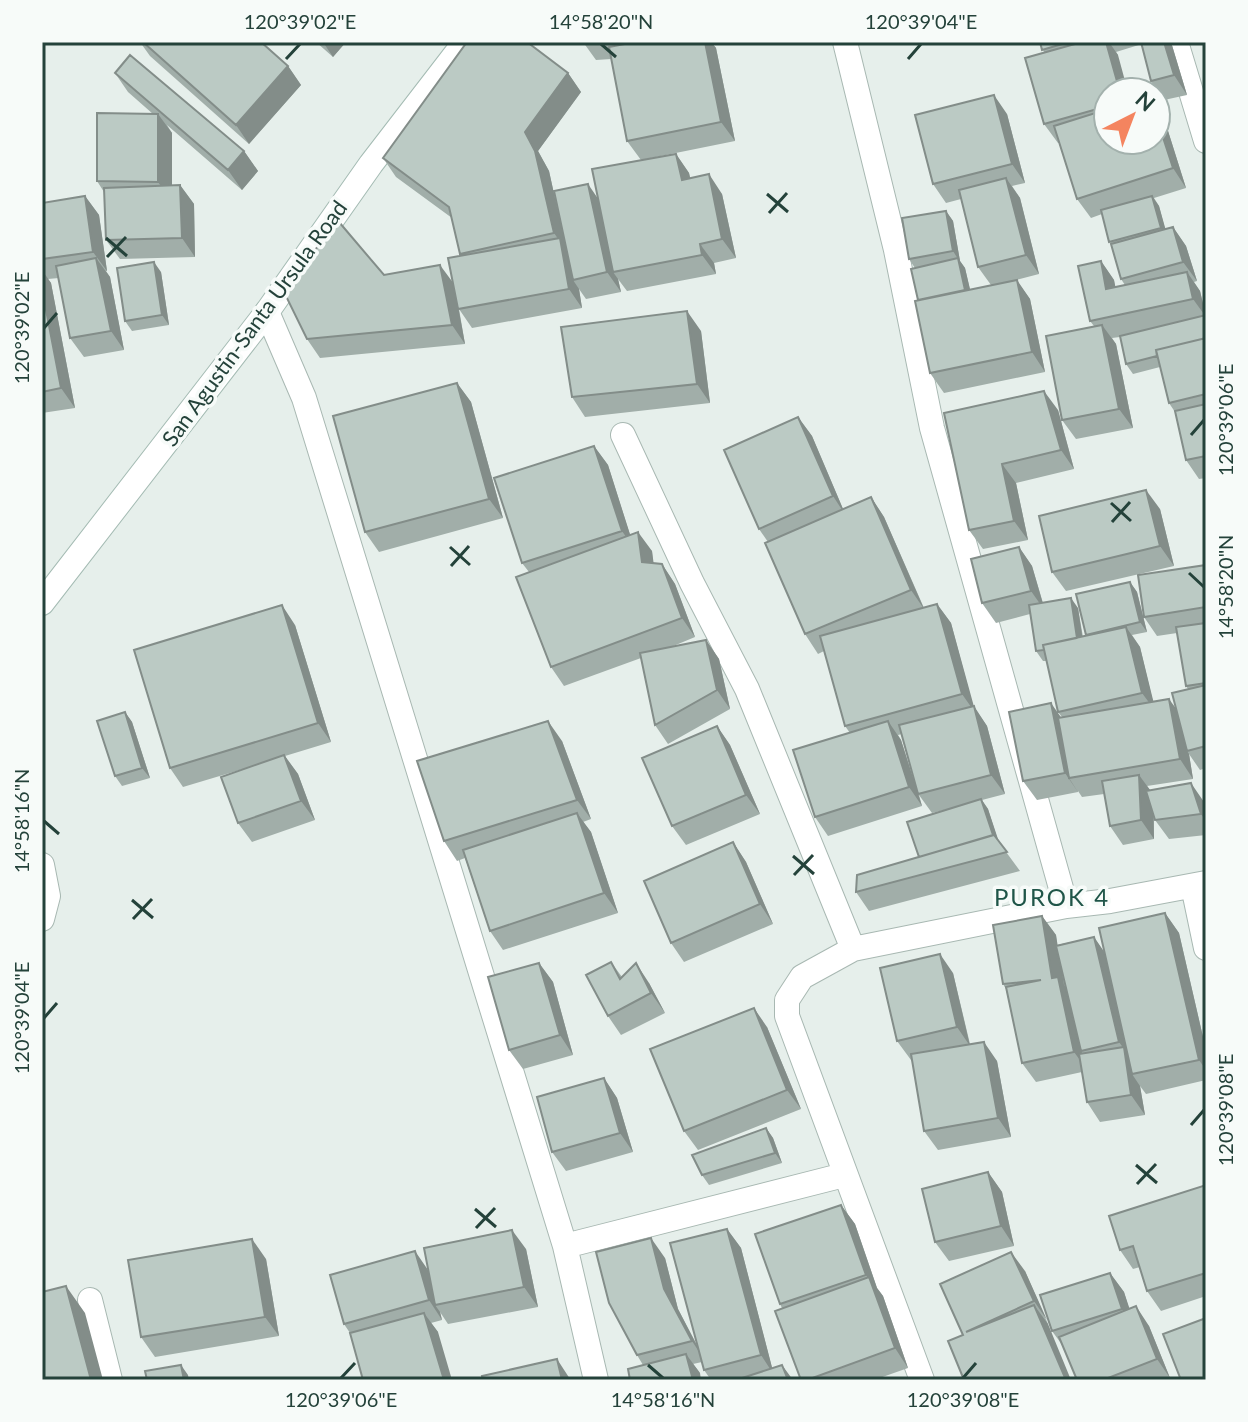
<svg xmlns="http://www.w3.org/2000/svg" width="1248" height="1422" font-family="Lato,sans-serif">
  <rect width="100%" height="100%" fill="#e6efeb"/>
  <g fill="none" stroke-linecap="round" stroke-linejoin="round">
    <defs>
      <path id="street" d="M845 42 896 250 932 428 1066 906
        M1176 42 1206 141
        M267 312 304 398 565 1246 596 1380
        M623 435 692 583 747 689 853 949
        M42 865 48 896 42 919
        M1193 886 1206 948
        M565 1246 844 1175
        M90 1300 110 1380
        M922 1380 787 1016V1000L802 977 853 949 1066 906 1110 901 1206 883"/>
      <path id="secondary" d="M42 603 267 312 371 164 465 42"/>
    </defs>
    <use href="#street" stroke="#a8b8b2" stroke-width="26"/>
    <use href="#secondary" stroke="#a4bbb3" stroke-width="26"/>
    <use href="#street" stroke="#fff" stroke-width="24"/>
    <use href="#secondary" stroke="#fff" stroke-width="24"/>
  </g>
  <path fill="#a1aea9" fill-rule="evenodd" d="M140 42H261L288 66 301 85 249 144 150 56Z
    M316 42H346L333 57Z
    M583 42H711L716 48 735 141 641 160 627 141 611 59 596 60Z
    M1040 42H1171L1187 95 1164 100 1151 81 1142 44 1116 52 1118 55 1108 92V140L1163 115 1186 188 1154 198 1159 206 1165 229 1173 227 1186 246 1197 281 1194 282 1200 291 1206 315V478L1199 479 1186 460 1175 412 1169 403 1160 367 1133 374 1126 364 1120 337 1112 338 1116 344 1133 428 1076 439 1062 420 1094 326 1090 321 1101 261 1114 280 1115 287 1125 285 1121 279 1102 214 1091 218 1077 199 1059 143H1058L1044 124V52Z
    M115 73 244 151 258 171 242 190 167 125 172 133V185H180L194 204 195 257 120 259 106 240 104 192 97 181 153 114 128 92Z
    M568 73 581 92 538 151 549 171 558 212 598 199 676 154 689 173 690 178 722 194 736 258 714 263 716 274 627 291 618 279 621 292 586 299 579 289 582 308 472 328 459 309 465 344 320 358 307 339 384 275 453 284 462 256 452 218 396 177 383 158Z
    M1007 114 1025 183 1012 186 1020 198 1039 274 1016 280 1030 299 1045 372 944 393 930 373 918 300 915 268 909 259 946 211 953 221 960 261 965 268 970 290 991 285 978 267 961 199 946 203 933 184Z
    M85 196 99 215 107 271H106L110 277 124 350 84 357 70 338 59 278 48 279 51 283 75 408 42 413V203Z
    M161 272 169 325 132 331 125 321Z
    M701 331 710 403 585 417 572 397Z
    M457 383 471 402 503 518 379 552 365 532Z
    M1058 410 1074 469 1016 483 1028 540 983 549 969 530 944 413Z
    M798 417 812 436 843 509 871 497 884 517 924 608 937 604 951 623 973 706 987 726 1005 794 982 800 988 809 998 841 1020 871 869 911 856 892 919 857 956 807 932 813 919 795 922 806 828 836 815 817 850 733 845 726 824 651 818 654 805 634 768 542 759 529ZM902 734 915 784 901 740 898 735Z
    M594 446 608 465 630 535 652 551 653 563 662 564 675 584 695 637 671 647 706 640 719 659 730 709 668 744 655 725 641 658 564 686 551 667 529 572 522 563Z
    M1160 509 1174 566 1066 591 1052 572Z
    M1019 547 1032 566 1043 603 1078 608 1083 637 1087 636 1130 582 1137 592 1147 632 1132 635 1140 647 1153 702 1177 710 1188 689 1186 686 1177 633 1157 636 1144 617 1206 565V768L1200 770 1189 754 1193 779 1147 786 1150 790 1204 802 1206 807V835L1169 839 1155 820 1154 815V839L1123 845 1110 826 1104 794 1082 797 1078 791V792L1037 800 1023 781 1062 717 1058 712 1047 661H1043L1036 651 1030 614 996 623 982 603Z
    M295 625 331 742 285 756 298 774 315 820 252 842 238 823 243 769 183 787 170 768Z
    M125 712 132 722 150 778 122 786 115 776Z
    M717 726 730 745 760 814 686 845 672 826Z
    M562 741 591 819 583 822 591 832 618 913 503 950 490 931 465 858 457 861 444 841Z
    M733 842 746 862 773 924 684 962 671 943Z
    M1165 913 1179 933 1206 1050V1080L1146 1094 1140 1086 1145 1115 1100 1122 1087 1102 1082 1072 1036 1082 1022 1063 1006 989 1003 984 1042 916 1056 935 1057 945 1094 937 1104 952Z
    M611 962 622 977 649 983 665 1013 621 1035 608 1016Z
    M539 963 553 982 573 1055 523 1069 509 1050Z
    M953 973 970 1044 997 1061 1011 1137 938 1150 924 1131 912 1060H911L897 1041Z
    M767 1027 801 1109 698 1150 684 1131Z
    M604 1078 617 1098 633 1152 566 1171 552 1152Z
    M766 1128 773 1138 782 1163 709 1185 702 1175Z
    M988 1172 1002 1192 1014 1246 949 1261 935 1242Z
    M1206 1185V1296L1161 1311 1147 1291 1140 1267 1133 1269 1120 1250Z
    M841 1205 855 1224 877 1288 883 1296 908 1368 874 1380H801L782 1308 780 1304Z
    M727 1229 741 1248 772 1368 793 1380H711L704 1370 702 1362 693 1364 700 1373 643 1365 637 1355 665 1258 678 1309 698 1347Z
    M526 1249 538 1307 448 1324 440 1312 442 1320 431 1323 438 1332 350 1333 344 1324 428 1270Z
    M266 1259 279 1336 155 1357 141 1337Z
    M1025 1271 1048 1324 963 1335Z
    M1110 1273 1124 1292 1129 1309 1149 1326 1170 1378 1166 1380H1077L1063 1346 1052 1331Z"/>
  <path fill="#838d89" d="M323 42H346L333 57Z
    M705 42H711L716 48 735 141 721 122Z
    M1106 42H1109L1118 55 1128 92H1120Z
    M1164 42H1171L1187 95 1174 75Z
    M288 66 301 85 249 144 236 125Z
    M568 73 581 92 538 151 549 171 573 280 579 289 582 308 569 289 561 243 554 233 525 132Z
    M994 95 1007 114 1025 183 1012 164Z
    M1156 105 1163 115 1186 188 1173 168 1156 116Z
    M158 114 172 133V202L158 182Z
    M244 151 258 171 242 190 228 170Z
    M676 154 689 173 695 199 682 180Z
    M709 174 722 194 736 258 722 239Z
    M1006 178 1020 198 1039 274 1026 255Z
    M588 184 601 203 613 272 618 279 621 292 607 272Z
    M180 185 194 204 195 257 182 238Z
    M85 196 99 215 107 271 93 252Z
    M1152 196 1159 206 1168 238 1161 228Z
    M946 211 953 221 960 261 965 268 974 306 967 296 958 259 953 251Z
    M1173 227 1186 246 1197 281 1183 262Z
    M700 244 714 263 716 274 702 255Z
    M96 258 110 277 124 350 111 331Z
    M1101 261 1114 280 1120 309 1106 289Z
    M154 262 161 272 169 325 162 315Z
    M440 265 454 284 465 344 452 325Z
    M42 270 51 283 75 408 61 388 42 289Z
    M1187 272 1200 291 1206 317 1193 299Z
    M1017 280 1030 299 1045 372 1032 352Z
    M687 311 701 331 710 403 697 384Z
    M1102 325 1116 344 1133 428 1119 409Z
    M457 383 471 402 503 518 489 499Z
    M1044 391 1058 410 1074 469 1061 450Z
    M798 417 812 436 846 516 833 496Z
    M594 446 608 465 635 550 622 531Z
    M1002 464 1016 483 1028 540 1014 521Z
    M1146 490 1160 509 1174 566 1160 546Z
    M871 497 884 517 924 609 911 590Z
    M638 532 652 551 656 581 642 562Z
    M1019 547 1032 566 1045 611 1031 591Z
    M662 564 675 584 695 637 682 618Z
    M1130 582 1137 592 1147 632 1140 622Z
    M1071 598 1078 608 1085 655 1078 645Z
    M937 604 951 623 976 714 962 694Z
    M282 605 295 625 331 742 318 723Z
    M1126 627 1140 647 1156 712 1142 693Z
    M706 640 719 659 730 709 717 690Z
    M1169 699 1183 718 1187 751 1189 754 1193 779 1180 759Z
    M1051 703 1065 723 1069 778 1078 792 1065 773Z
    M974 706 987 726 1005 794 991 775Z
    M125 712 132 722 150 778 142 768Z
    M548 721 562 741 591 819 577 800Z
    M888 721 901 740 922 806 909 787Z
    M717 726 730 745 760 814 746 795Z
    M284 755 298 774 315 820 301 801Z
    M1139 775 1153 794 1154 839 1141 820Z
    M1191 783 1204 802 1206 807V821L1201 814Z
    M981 799 988 809 1000 845 993 835Z
    M577 813 591 832 618 913 604 893Z
    M733 842 746 862 773 924 760 904Z
    M1165 913 1179 933 1206 1050V1070L1199 1060Z
    M1042 916 1056 935 1064 985 1072 996 1081 1051 1084 1056 1088 1071 1074 1052 1052 978Z
    M1094 937 1107 956 1132 1074 1140 1086 1145 1115 1131 1095 1124 1049 1119 1042Z
    M940 954 953 973 970 1046 957 1027Z
    M539 963 553 982 573 1055 560 1035Z
    M636 963 649 983 665 1013 651 993Z
    M754 1008 767 1027 801 1109 787 1090Z
    M984 1042 997 1061 1011 1137 998 1118Z
    M604 1078 617 1098 633 1152 620 1133Z
    M766 1128 773 1138 782 1163 775 1153Z
    M988 1172 1002 1192 1014 1246 1001 1226Z
    M841 1205 855 1224 877 1288 883 1296 908 1368 895 1348 871 1283 866 1275Z
    M727 1229 741 1248 774 1375 761 1355Z
    M512 1230 526 1249 538 1307 524 1287Z
    M651 1238 665 1258 678 1309 705 1361 692 1341 664 1289Z
    M252 1239 266 1259 279 1336 265 1317Z
    M415 1251 428 1270 435 1305 440 1312 442 1320 429 1300Z
    M1011 1252 1025 1271 1047 1320 1034 1301Z
    M1110 1273 1124 1292 1136 1328 1122 1309Z
    M66 1286 85 1313 103 1380H91Z
    M1034 1305 1048 1324 1071 1380H1066Z
    M1136 1306 1149 1326 1170 1378 1157 1359Z
    M424 1313 438 1332 452 1380H444Z
    M686 1354 700 1373 701 1380H693Z
    M557 1359 570 1379 571 1380H562Z
    M181 1365 188 1375 189 1380H184Z
    M782 1365 793 1380H788Z"/>
  <path fill="#bbcac4" stroke="#838d89" stroke-width="2" d="M143 42H261L288 66 236 125Z
    M467 42H527L568 73 525 132 535 151 554 233 460 254 449 207 383 158Z
    M635 42H705L721 122 627 141 609 47Z
    M1040 42H1069L1042 50Z
    M1082 42H1106L1120 92H1108V106L1044 124 1025 58Z
    M1141 42H1164L1174 75 1151 81Z
    M130 55 244 151 228 170 115 73Z
    M994 95 1012 164 933 184 915 115Z
    M1108 109V140H1156V116L1173 168 1077 199 1054 126Z
    M97 113 158 114V182L97 181Z
    M676 154 682 180 709 174 722 239 700 244 702 255 613 272 592 169Z
    M1006 178 1026 255 978 267 959 190Z
    M588 184 607 272 573 280 554 191Z
    M180 185 182 238 106 240 104 188Z
    M85 196 93 252 42 259V203Z
    M1152 196 1161 228 1109 242 1101 210Z
    M946 211 953 251 909 259 902 218Z
    M339 222 384 275 440 265 452 325 307 339 282 288Z
    M1173 227 1183 262 1121 279 1111 244Z
    M560 238 569 289 458 309 448 258Z
    M96 258 111 331 70 338 56 266Z
    M958 258 965 290 918 300 911 269Z
    M1101 261 1106 289 1187 272 1193 299 1090 321 1078 266Z
    M154 262 162 315 125 321 117 268Z
    M1017 280 1032 352 930 373 915 301Z
    M42 289 61 388 42 392Z
    M687 311 697 384 572 397 561 327Z
    M1206 315V338L1156 350 1157 356 1126 364 1120 336Z
    M1102 325 1119 409 1062 420 1046 336Z
    M1206 338V394L1169 403 1156 350Z
    M457 383 489 499 365 532 333 416Z
    M1044 391 1061 450 1002 464 1014 521 969 530 944 413Z
    M1206 404V456L1186 460 1175 411Z
    M798 417 833 496 759 529 724 450Z
    M594 446 622 531 522 563 494 478Z
    M1146 490 1160 546 1052 572 1039 516Z
    M871 497 911 590 805 634 765 543Z
    M638 532 642 562 662 564 682 618 551 667 516 577Z
    M1019 547 1031 591 982 603 971 559Z
    M1206 565V607L1144 617 1138 575Z
    M1130 582 1140 622 1086 635 1076 594Z
    M1071 598 1077 638 1043 645 1044 650 1036 651 1029 605Z
    M937 604 962 694 845 726 820 636Z
    M282 605 318 723 170 768 134 650Z
    M1206 623V683L1186 686 1176 627Z
    M1126 627 1142 693 1058 712 1043 645Z
    M706 640 717 690 655 725 640 653Z
    M1206 685V746L1187 751 1172 693Z
    M1169 699 1180 759 1069 778 1058 718Z
    M1051 703 1065 773 1023 781 1009 712Z
    M974 706 991 775 918 794 899 725Z
    M125 712 142 768 115 776 97 721Z
    M548 721 577 800 444 841 417 761Z
    M888 721 909 787 815 817 793 750Z
    M717 726 746 795 672 826 642 758Z
    M284 755 301 801 238 823 221 777Z
    M1139 775 1141 820 1110 826 1102 781Z
    M1191 783 1201 814 1155 820 1146 791Z
    M981 799 993 835 919 857 907 822Z
    M577 813 604 893 490 931 463 850Z
    M994 835 1007 852 856 892 857 875Z
    M733 842 760 904 671 943 644 881Z
    M1165 913 1199 1060 1132 1074 1099 928Z
    M1042 916 1052 978 1058 977 1074 1052 1022 1063 1006 987 1041 980 1003 984 993 925Z
    M1094 937 1119 1042 1081 1051 1056 946Z
    M940 954 957 1027 897 1041 880 968Z
    M611 962 620 979 636 963 651 993 608 1016 586 975Z
    M539 963 560 1035 509 1050 488 977Z
    M754 1008 787 1090 684 1131 650 1049Z
    M984 1042 998 1118 924 1131 911 1054Z
    M1124 1047 1131 1095 1087 1102 1079 1054Z
    M604 1078 620 1133 552 1152 537 1097Z
    M766 1128 775 1153 702 1175 692 1155Z
    M988 1172 1001 1226 935 1242 922 1189Z
    M1206 1185V1273L1147 1291 1133 1246 1120 1250 1109 1216Z
    M841 1205 866 1275 780 1304 755 1234Z
    M727 1229 761 1355 704 1370 670 1243Z
    M512 1230 524 1287 435 1305 424 1248Z
    M651 1238 664 1289 692 1341 637 1355 609 1303 596 1252Z
    M252 1239 265 1317 141 1337 128 1260Z
    M415 1251 429 1300 344 1324 330 1275Z
    M1011 1252 1034 1301 966 1332 1034 1305 1066 1380H964L948 1341 963 1335 940 1284Z
    M1110 1273 1122 1309 1052 1331 1040 1295Z
    M869 1277 895 1348 807 1380H801L775 1311Z
    M66 1286 91 1380H42V1292Z
    M1136 1306 1157 1359 1103 1380H1077L1059 1337Z
    M424 1313 444 1380H363L350 1333Z
    M1206 1318V1380H1181L1163 1334Z
    M686 1354 693 1380H630L628 1369Z
    M557 1359 562 1380H483L482 1376Z
    M181 1365 184 1380H147L145 1371Z
    M782 1365 788 1380H736Z"/>
  <path fill="none" stroke="#24423a" stroke-width="3" d="M601 44 616 57M286 59 300 44M908 59 921 44M767 194 788 212M769 213 787 193M106 238 127 256M107 257 126 237M44 328 57 313M1191 435 1204 420M1111 503 1131 521M1112 522 1130 502M450 547 470 565M451 566 469 546M1189 573 1204 587M44 821 59 834M793 856 814 874M794 875 813 855M132 900 153 918M133 919 152 899M44 1018 57 1003M1191 1125 1204 1110M1136 1165 1157 1183M1137 1184 1156 1164M475 1209 496 1227M476 1228 495 1208M648 1365 663 1378M341 1378 355 1363M963 1378 976 1363"/>
  <g text-anchor="middle" dominant-baseline="central" stroke-width="7" stroke-linejoin="round" paint-order="stroke">
    <g font-size="22" fill="#24423a" stroke="#f7fbf9">
      <text transform="translate(254 323) rotate(-54)">San Agustin-Santa Ursula Road</text>
    </g>
    <g font-size="24" letter-spacing="2" fill="#1f5548" stroke="#f7fbf9">
      <text x="1052" y="896">PUROK 4</text>
    </g>
  </g>
  <rect width="1248" height="1422" fill="none" stroke="#f7fbf9" stroke-width="88"/>
  <g transform="translate(1132 116) rotate(42)"><circle r="38" fill="#f7fbf9" stroke="#a3b1ad" stroke-width="2"/>
  <path d="M0-6L14 30L0 20L-14 30Z" fill="#f4845f"/>
  <text y="-12" font-size="22" font-weight="bold" text-anchor="middle" fill="#24423a">N</text>
  </g>
  <rect x="44" y="44" width="1160" height="1334" fill="none" stroke="#24423a" stroke-width="3"/>
  <g font-size="20" text-anchor="middle" fill="#24423a">
    <text x="300" y="29">120°39'02"E</text>
    <text x="601" y="29">14°58'20"N</text>
    <text x="921" y="29">120°39'04"E</text>
    <text transform="translate(22 328) rotate(-90)" y="7">120°39'02"E</text>
    <text transform="translate(1226 420) rotate(-90)" y="7">120°39'06"E</text>
    <text transform="translate(1226 587) rotate(-90)" y="7">14°58'20"N</text>
    <text transform="translate(22 821) rotate(-90)" y="7">14°58'16"N</text>
    <text transform="translate(22 1018) rotate(-90)" y="7">120°39'04"E</text>
    <text transform="translate(1226 1110) rotate(-90)" y="7">120°39'08"E</text>
    <text x="341" y="1407">120°39'06"E</text>
    <text x="663" y="1407">14°58'16"N</text>
    <text x="963" y="1407">120°39'08"E</text>
  </g>
</svg>
